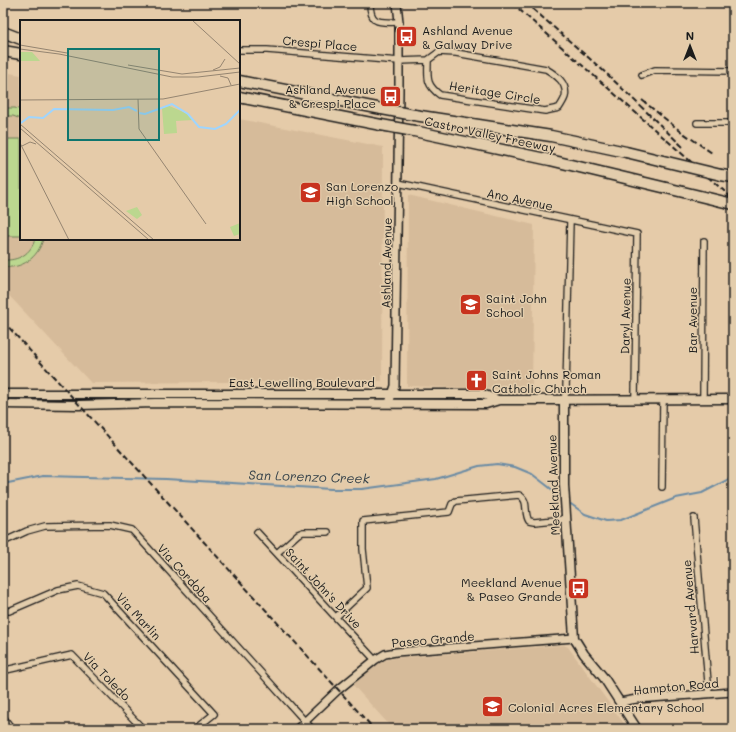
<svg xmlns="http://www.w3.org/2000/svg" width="736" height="732" font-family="Mali,sans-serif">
  <rect width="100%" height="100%" fill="#e5cba9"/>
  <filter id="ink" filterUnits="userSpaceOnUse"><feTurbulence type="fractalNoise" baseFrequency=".025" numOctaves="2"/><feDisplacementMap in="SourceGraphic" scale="8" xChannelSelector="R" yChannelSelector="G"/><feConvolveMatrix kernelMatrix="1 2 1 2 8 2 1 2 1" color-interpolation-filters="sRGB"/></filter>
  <g filter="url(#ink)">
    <path fill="#d6bb9a" d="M3 72 21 75V239H239V119L383 147 382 381 91 383 3 289Z
      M408 195 534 225 532 390 407 386Z
      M564 645 568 647 628 729H393L353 685 377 664 386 660 395 658Z"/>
    <path fill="#bbd78f" stroke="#6c7a56" d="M3 108H15L21 110V119L13 116H3Z
      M3 139H21V236H3Z
      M35 239H43C38 258 22 269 3 267V260C18 261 31 254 35 239Z"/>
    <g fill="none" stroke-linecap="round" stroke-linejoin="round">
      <path stroke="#6b8ba4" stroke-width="2" d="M3 484 43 476 166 479 331 489H362L436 479 479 466 497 464 515 467 532 474 563 498
        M568 502 585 514 606 521 621 520 676 498 702 493 733 477"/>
      <defs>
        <path id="minor" d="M370 3C370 26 381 22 399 22
          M239 50H267L399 61 428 60 439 52 456 53 546 69C556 75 568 83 565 97 564 100 561 105 559 108L545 111 440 95C425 84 428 77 428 60
          M642 75 655 70 733 71
          M697 123H733
          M398 183 637 234 635 399
          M703 399 704 241
          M564 400 566 390 570 221
          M662 487 663 399
          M694 518 709 694
          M257 532 375 660
          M3 542 27 531 45 526 110 525 132 530 312 729
          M277 553 298 534 303 532H328
          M3 611H9L58 590 78 586 103 593 214 714 195 729
          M336 617 367 588 363 549V521L449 512 452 504 456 501 519 495C530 501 523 512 529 521L534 522 566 519
          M3 672 6 670 72 655 143 729
          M3 717 12 729"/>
        <path id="tertiary" d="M389 403 395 386 399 91V22L397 3
          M620 702 637 699 733 692
          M297 729 338 690 375 660 385 654 396 652 574 638"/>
        <path id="secondary" d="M3 394H482L498 400
          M564 400V485L574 638 584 654 604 678 637 729
          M3 404 79 405 155 403 486 404 499 400H509L733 399"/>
        <path id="motorway" d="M3 32 21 39
          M3 51 21 54
          M239 81 382 109
          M239 97 381 125
          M414 115 551 136 626 152
          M414 131 550 160 733 204
          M721 175 733 177"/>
      </defs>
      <use href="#minor" stroke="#1c1c1c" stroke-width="8"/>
      <use href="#tertiary" stroke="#1c1c1c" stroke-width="10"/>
      <use href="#secondary" stroke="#1c1c1c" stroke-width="11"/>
      <use href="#motorway" stroke="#1c1c1c" stroke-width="13"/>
      <use href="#minor" stroke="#e3cdac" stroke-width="5.5"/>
      <use href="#tertiary" stroke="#e3cdac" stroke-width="7"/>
      <use href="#secondary" stroke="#e3cdac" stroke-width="8"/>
      <use href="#motorway" stroke="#e3cdac" stroke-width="10"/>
      <path stroke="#1c1c1c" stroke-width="2" stroke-dasharray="6 3" stroke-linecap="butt" d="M512 3 733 199
        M526 3 606 73 683 147
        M642 100 679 130 712 153
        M3 321 374 729"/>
      <defs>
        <path id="motorway-bridge" d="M382 109 414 115
          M381 125 414 131
          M626 152 721 175"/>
      </defs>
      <use href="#motorway-bridge" stroke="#1c1c1c" stroke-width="13" stroke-linecap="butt"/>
      <use href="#motorway-bridge" stroke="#e3cdac" stroke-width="10"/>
    </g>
  </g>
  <defs>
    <symbol id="bus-square" viewBox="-11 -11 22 22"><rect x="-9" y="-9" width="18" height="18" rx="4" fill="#c8321e" stroke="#e3cdac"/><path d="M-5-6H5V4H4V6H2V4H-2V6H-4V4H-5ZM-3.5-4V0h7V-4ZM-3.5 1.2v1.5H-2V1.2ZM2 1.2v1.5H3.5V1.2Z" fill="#fff"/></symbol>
    <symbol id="school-square" viewBox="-11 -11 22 22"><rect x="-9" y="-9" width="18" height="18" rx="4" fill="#c8321e" stroke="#e3cdac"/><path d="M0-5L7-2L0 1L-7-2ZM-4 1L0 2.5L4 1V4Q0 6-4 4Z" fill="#fff"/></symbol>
    <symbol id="church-square" viewBox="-11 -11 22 22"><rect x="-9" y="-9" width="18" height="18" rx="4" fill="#c8321e" stroke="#e3cdac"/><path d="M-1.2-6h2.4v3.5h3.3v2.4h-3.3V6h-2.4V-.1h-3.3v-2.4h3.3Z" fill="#fff"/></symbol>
  </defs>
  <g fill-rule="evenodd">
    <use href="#bus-square" x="394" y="24" width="25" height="25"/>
    <use href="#bus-square" x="378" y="84" width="25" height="25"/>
    <use href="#school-square" x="298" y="180" width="25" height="25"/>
    <use href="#school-square" x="458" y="292" width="25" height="25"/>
    <use href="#church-square" x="464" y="368" width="25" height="25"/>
    <use href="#bus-square" x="566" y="576" width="25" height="25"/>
    <use href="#school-square" x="480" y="694" width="25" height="25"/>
  </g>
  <g text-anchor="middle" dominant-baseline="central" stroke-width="3" stroke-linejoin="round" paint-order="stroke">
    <g font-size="12" fill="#1c1c1c" stroke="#e3cdac" text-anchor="start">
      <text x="422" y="30">Ashland Avenue<tspan x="422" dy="14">&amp; Galway Drive</tspan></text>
      <text x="376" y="89" text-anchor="end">Ashland Avenue<tspan x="376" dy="14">&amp; Crespi Place</tspan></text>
      <text x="326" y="186">San Lorenzo<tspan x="326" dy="14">High School</tspan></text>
      <text x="486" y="298">Saint John<tspan x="486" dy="14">School</tspan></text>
      <text x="492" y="374">Saint Johns Roman<tspan x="492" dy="14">Catholic Church</tspan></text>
      <text x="562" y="582" text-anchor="end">Meekland Avenue<tspan x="562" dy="14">&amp; Paseo Grande</tspan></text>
      <text x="508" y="707">Colonial Acres Elementary School</text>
    </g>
    <g font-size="12" fill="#1c1c1c" stroke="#e3cdac">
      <text transform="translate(320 43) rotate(5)">Crespi Place</text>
      <text transform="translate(495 92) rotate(9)">Heritage Circle</text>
      <text transform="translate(490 134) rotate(12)">Castro Valley Freeway</text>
      <text transform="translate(520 199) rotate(12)">Ano Avenue</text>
      <text transform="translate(386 263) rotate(-89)">Ashland Avenue</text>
      <text transform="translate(625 316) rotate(-89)">Daryl Avenue</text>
      <text transform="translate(692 320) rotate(-90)">Bar Avenue</text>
      <text x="302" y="382">East Lewelling Boulevard</text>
      <text transform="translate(553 485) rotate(-92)">Meekland Avenue</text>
      <text transform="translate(185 573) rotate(48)">Via Cordoba</text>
      <text transform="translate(324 588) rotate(47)">Saint John's Drive</text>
      <text transform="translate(690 607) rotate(-95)">Harvard Avenue</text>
      <text transform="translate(139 616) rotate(47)">Via Marlin</text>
      <text transform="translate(433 639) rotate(-5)">Paseo Grande</text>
      <text transform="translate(107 676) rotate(46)">Via Toledo</text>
      <text transform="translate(676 686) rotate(-5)">Hampton Road</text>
    </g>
    <g font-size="13" font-style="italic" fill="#364149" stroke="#e3cdac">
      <text transform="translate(309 476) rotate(2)">San Lorenzo Creek</text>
    </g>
  </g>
  <g transform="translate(20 20)">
    <rect width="220" height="220" fill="#e5cba9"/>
    <path d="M0 32H12L20 41H0ZM147 85 168 94 173 100 156 101 157 113 144 114 142 88ZM117 187 122 195 117 199 106 191ZM220 203V214L214 216 210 207Z" fill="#bbd78f"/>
    <path fill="none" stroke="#9fd5fe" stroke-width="2" d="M119 93 125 94 152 84 168 94 179 107 195 109 206 104 220 90M1 103 9 97 23 98 34 89 93 90 109 87 117 91"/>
    <path fill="none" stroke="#958571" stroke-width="1" d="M172 0 220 44M0 25 47 33M0 29 39 34 152 57H178L220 52M108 45 162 54 220 48M193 50 200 47 205 39M200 56 208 58 211 65M118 79 119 109 186 204M0 80 143 79 220 64M0 104 134 220M0 108 129 220M0 123 49 220M2 126 10 122 16 124"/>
    <path fill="#0f766e" fill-opacity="0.15" stroke="#0f766e" stroke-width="2" d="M48 29H139V120H48Z"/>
    <rect width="220" height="220" fill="none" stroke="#1c1c1c" stroke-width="2"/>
  </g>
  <rect width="736" height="732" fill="none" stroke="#e3cdac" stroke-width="16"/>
  <rect x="8" y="8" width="720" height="716" fill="none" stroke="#1c1c1c" stroke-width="1.5" filter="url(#ink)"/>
  <g transform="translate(690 46)" stroke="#e3cdac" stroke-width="3" paint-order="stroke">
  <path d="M0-3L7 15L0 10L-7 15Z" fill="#1c1c1c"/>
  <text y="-6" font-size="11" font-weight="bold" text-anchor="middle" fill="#1c1c1c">N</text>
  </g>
</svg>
